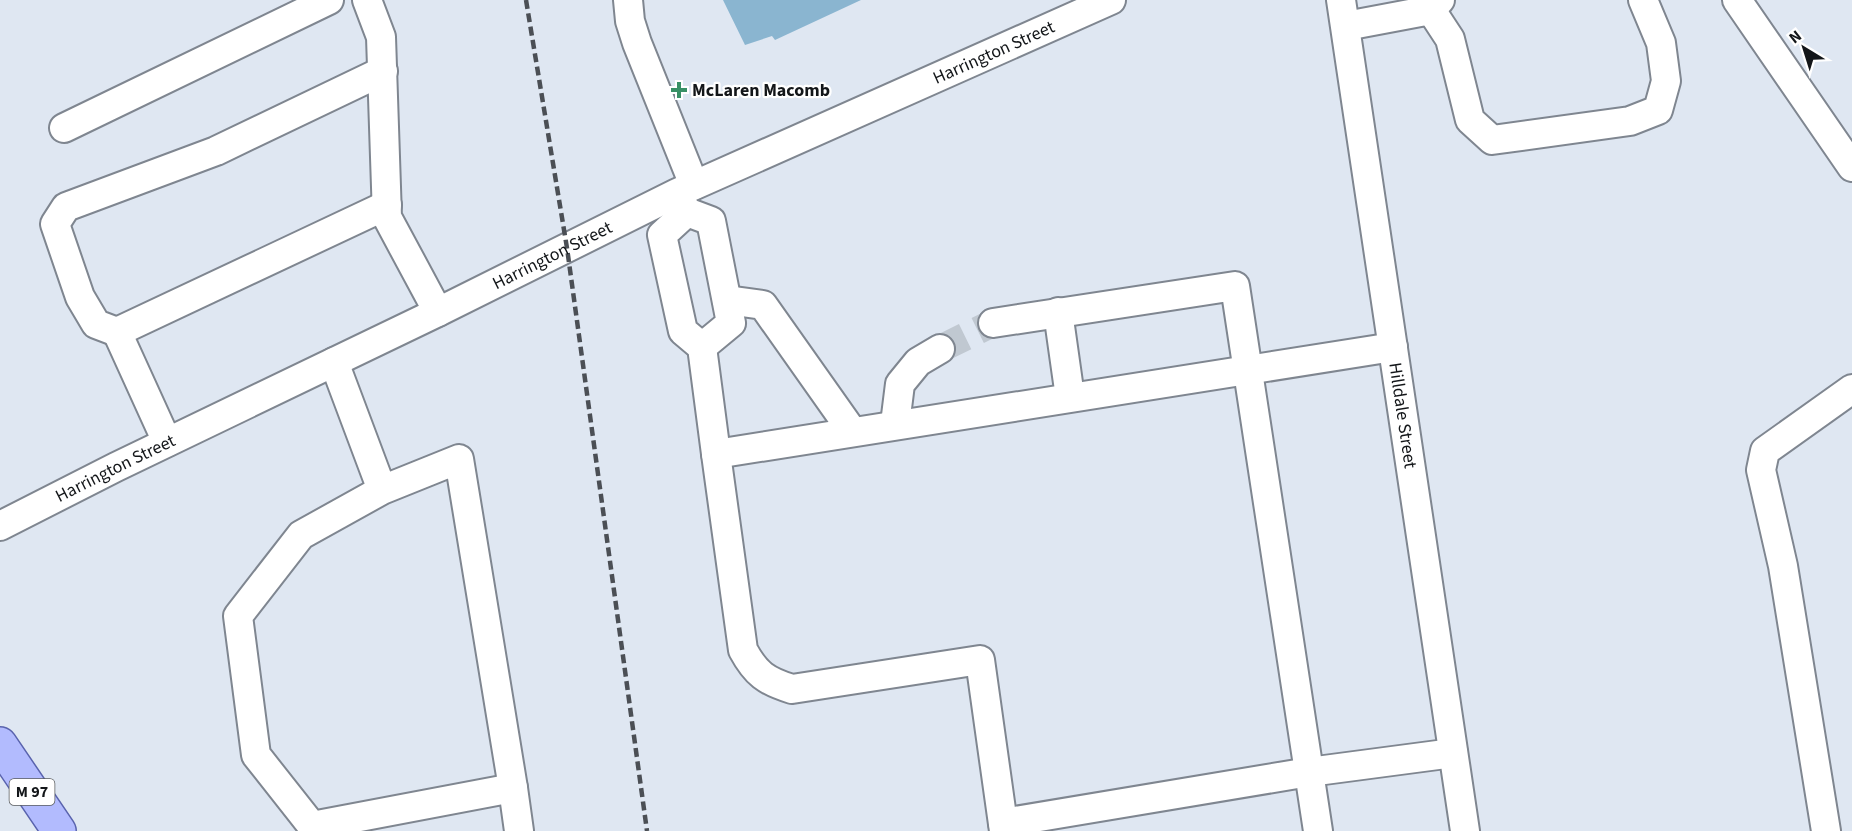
<svg xmlns="http://www.w3.org/2000/svg" width="1852" height="831" font-family="'Source Sans 3',sans-serif">
  <rect width="100%" height="100%" fill="#dfe7f2"/>
  <path fill="#8ab5d0" d="M723 0H861L775 40 772 36 745 45Z"/>
  <g fill="none" stroke-linecap="round" stroke-linejoin="round">
    <path stroke="#c0c8d1" stroke-width="28" stroke-dasharray="28 14" stroke-linecap="butt" d="M940 349 993 323"/>
    <defs>
      <g id="minor">
        <path d="M367 0 381 37 387 217 438 312"/>
        <path d="M628 0 630 21 637 43 694 185"/>
        <path id="s1" d="M1341 0 1465 831"/>
        <path d="M1737 0 1852 167"/>
        <path d="M1431 10 1450 39 1470 120 1492 140 1630 121 1658 110 1666 81 1661 43 1643 0"/>
        <path d="M1346 26 1431 10 1440 0"/>
        <path d="M383 71 216 151 66 207 55 224 80 297 96 324 117 332 387 205"/>
        <path d="M64 128 329 0"/>
        <path d="M678 195 687 212 711 221 731 323 702 347"/>
        <path d="M687 212 662 235 683 331 702 347 716 454 1393 347"/>
        <path d="M727 300 763 305 852 431"/>
        <path d="M1058 312 1070 397"/>
        <path d="M993 323 1235 286 1318 831"/>
        <path d="M117 332 167 442"/>
        <path d="M334 362 382 490 301 535 238 616 256 755 312 826 513 788 459 459 382 490"/>
        <path d="M895 424 900 384 918 362 940 349"/>
        <path d="M716 454 743 650C756 674 766 681 792 689L980 660 1004 831"/>
        <path id="s2" d="M0 526 116 467 438 312 677 193 1111 0"/>
        <path d="M513 788 519 831"/>
        <path d="M1003 823 1309 772 1453 753"/>
        <path d="M1826 831 1783 566 1761 470 1765 451 1852 389"/>
      </g>
      <path id="major" d="M0 744 59 831"/>
    </defs>
    <use href="#minor" stroke="#7f8690" stroke-width="32"/>
    <use href="#major" stroke="#5963ad" stroke-width="36"/>
    <use href="#minor" stroke="#fff" stroke-width="28"/>
    <use href="#major" stroke="#b2bbfe" stroke-width="33"/>
    <path stroke="#4b4f55" stroke-width="4.5" stroke-dasharray="9 4.5" stroke-linecap="butt" d="M526 0 567 248 647 831"/>
  </g>
  <path fill="#389065" stroke="#fff" stroke-width="2" d="M676 81h6v6h6v6h-6v6h-6v-6h-6v-6h6z"/>
  <g text-anchor="middle" dominant-baseline="central" stroke-width="4.5" stroke-linejoin="round" paint-order="stroke">
    <rect fill="#fff" stroke="#5a5c5e" stroke-width="1.5" x="9.5" y="779" width="45" height="26" rx="4.5"/>
    <g font-size="16" font-weight="bold" fill="#131619">
      <text x="32" y="792">M 97</text>
    </g>
    <g font-size="18" fill="#131619" stroke="#fff">
      <text stroke="none"><textPath href="#s2" startOffset="1101">Harrington Street</textPath></text>
      <text stroke="none"><textPath href="#s2" startOffset="615">Harrington Street</textPath></text>
      <text stroke="none"><textPath href="#s1" startOffset="420">Hilldale Street</textPath></text>
      <text stroke="none"><textPath href="#s2" startOffset="129">Harrington Street</textPath></text>
    </g>
    <g font-size="18" font-weight="bold" fill="#131619" stroke="#fff" text-anchor="start">
      <text x="692" y="90">McLaren Macomb</text>
    </g>
  </g>
  <g transform="translate(1804 48) rotate(322)" stroke="#ffffff" stroke-width="4.5" paint-order="stroke">
  <path d="M0-4.5L10 22L0 15L-10 22Z" fill="#131619"/>
  <text y="-9" font-size="16" font-weight="bold" text-anchor="middle" fill="#131619">N</text>
  </g>
</svg>
